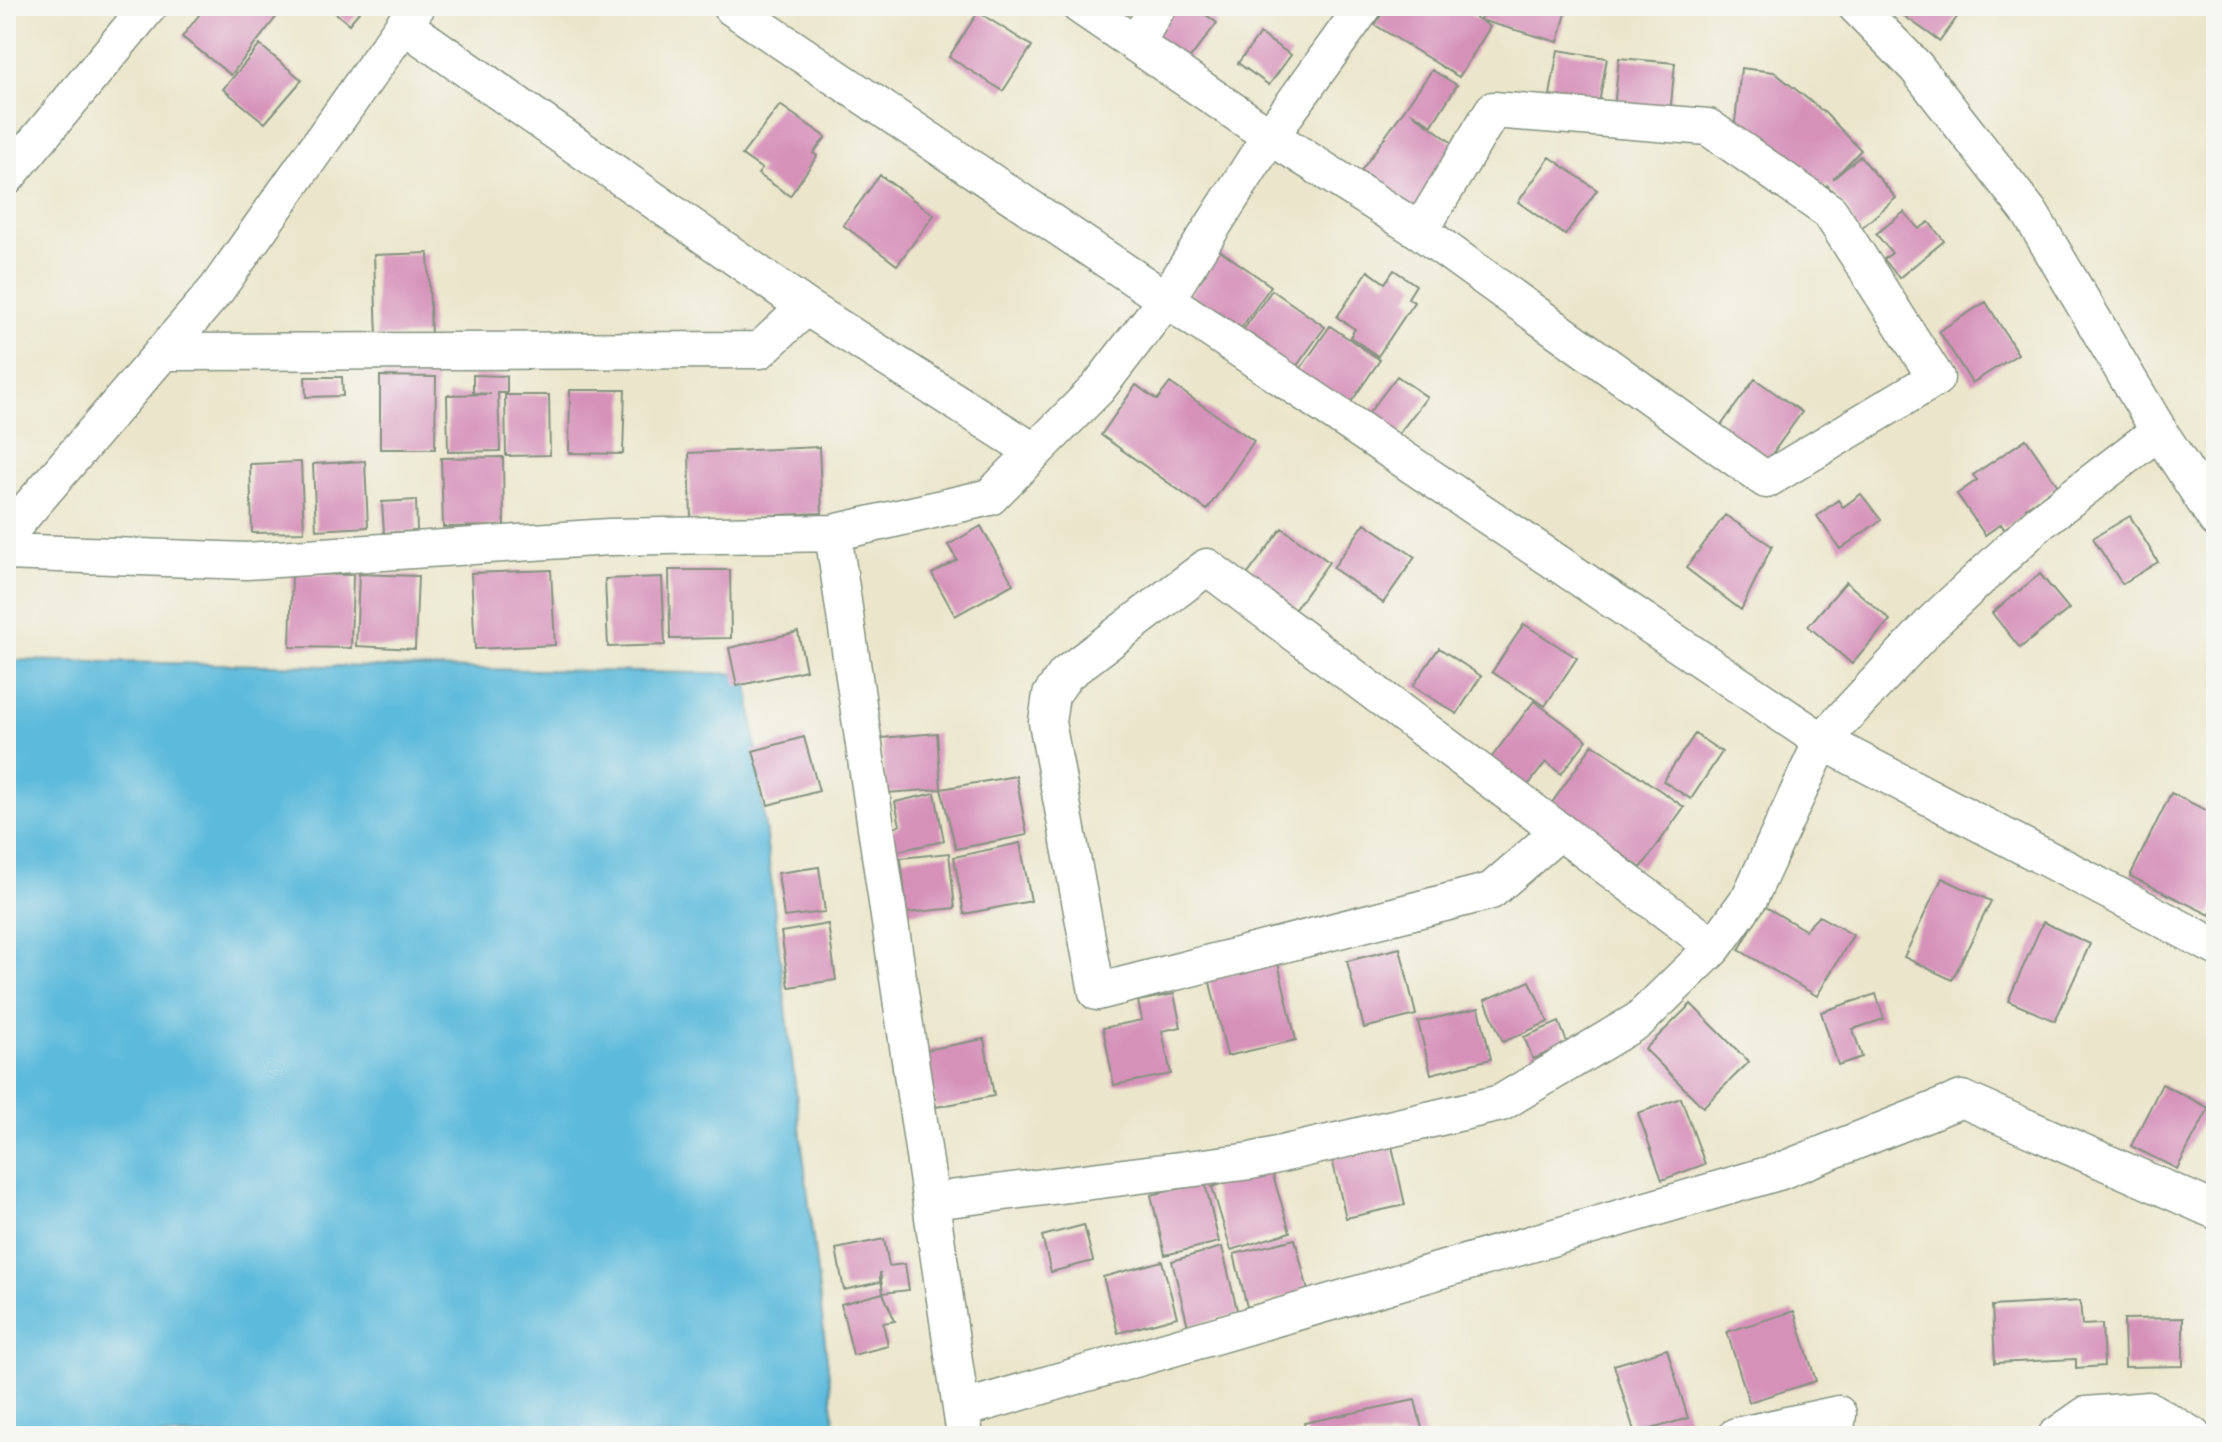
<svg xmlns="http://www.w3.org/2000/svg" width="2222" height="1442" font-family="Kalam,sans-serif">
  <rect width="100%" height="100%" fill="#f6f6f2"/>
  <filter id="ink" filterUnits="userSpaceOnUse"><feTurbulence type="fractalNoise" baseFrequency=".0125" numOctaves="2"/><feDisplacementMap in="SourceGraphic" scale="16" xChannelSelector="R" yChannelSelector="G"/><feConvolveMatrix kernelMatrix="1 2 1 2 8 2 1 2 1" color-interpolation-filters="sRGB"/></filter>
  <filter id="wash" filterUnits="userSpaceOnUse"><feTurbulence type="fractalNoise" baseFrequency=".006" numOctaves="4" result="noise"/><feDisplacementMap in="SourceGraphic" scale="32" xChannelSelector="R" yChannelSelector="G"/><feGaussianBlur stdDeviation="1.8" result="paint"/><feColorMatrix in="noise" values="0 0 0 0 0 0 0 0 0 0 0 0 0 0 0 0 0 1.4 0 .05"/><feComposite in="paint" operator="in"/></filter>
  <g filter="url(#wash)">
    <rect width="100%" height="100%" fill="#ebe6cb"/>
    <path fill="#5cbadb" stroke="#3e7c88" stroke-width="2" d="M6 660 747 674 836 1436H6Z"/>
    <g id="blocks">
      <path fill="#d691b9" d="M206 6H275L281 11 231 75 182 37Z
        M327 6H364L349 24Z
        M1168 6H1194L1217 23 1187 62 1148 33Z
        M1387 6H1457L1480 20 1484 6H1568L1558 42 1480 20 1490 27 1459 77 1375 25Z
        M1890 6H1965L1940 41Z
        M978 12 1032 46 1003 91 949 57Z
        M1260 34 1291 55 1269 85 1238 63Z
        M260 45 302 80 265 123 223 89Z
        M1558 50 1607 58 1599 103 1550 95Z
        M1619 58 1675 63 1670 114 1614 109Z
        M1741 68 1774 72 1825 113 1861 150 1833 179 1860 156 1896 198 1858 231 1847 208 1827 185 1820 192 1734 131Z
        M1432 70 1457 85 1432 125 1411 112 1463 151 1419 213 1361 171Z
        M780 105 826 137 813 153 817 156 790 196 758 174 762 169 742 155Z
        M1550 157 1597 190 1565 235 1518 202Z
        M880 175 934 215 897 265 843 225Z
        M1904 212 1919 229 1929 222 1944 241 1899 278 1884 259 1892 253 1876 234Z
        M1214 246 1271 286 1232 341 1190 294 1206 273 1199 268Z
        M428 253 431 335 377 337 374 255Z
        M1394 270 1416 285 1408 298 1414 302 1378 356 1350 337 1355 329 1337 317 1368 271 1385 283Z
        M1272 290 1325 327 1285 382 1233 344Z
        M1986 302 2018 354 1972 383 1939 331Z
        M1330 326 1380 360 1340 418 1290 384Z
        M473 375 507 376V393H498L500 451 448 452 447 395 491 394 473 393Z
        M380 376 436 377 435 449H380Z
        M1397 376 1427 397 1397 436 1368 414Z
        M305 377H342L343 396 306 397Z
        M1755 379 1802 412 1762 468 1714 435Z
        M1170 383 1254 441 1207 510 1101 435 1136 385 1157 400Z
        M570 390H625L623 454 569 453Z
        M505 395H549L550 455 506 456Z
        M2026 439 2058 486 2026 508 2029 512 2004 529 2001 524 1985 535 1957 494 1977 480 1973 475Z
        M819 447 822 513 691 519 689 453Z
        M503 457 504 526 443 527 441 458Z
        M365 461 368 527 316 530 313 464Z
        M301 462 304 532 252 533 250 464Z
        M1861 494 1881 520 1840 549 1817 516 1838 500 1843 507Z
        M416 500 417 531 384 533 382 502Z
        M1725 515 1772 546 1741 610 1686 568Z
        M2130 516 2158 562 2122 584 2093 538Z
        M1365 523 1415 557 1383 603 1333 568Z
        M981 526 1013 584 955 616 932 574 957 560 948 545Z
        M1282 528 1329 562 1287 620 1239 586Z
        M551 570 555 645 475 649 471 573Z
        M669 570H730L731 638 670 639Z
        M292 574 353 575 351 648 290 647Z
        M359 574 418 576 415 649 356 646Z
        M2040 574 2069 609 2020 648 1992 613Z
        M662 577 665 645 608 647 605 579Z
        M1846 582 1890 620 1852 664 1808 626Z
        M1524 624 1577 658 1545 706 1492 672Z
        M798 632 806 670 737 686 729 648Z
        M1439 648 1481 676 1457 714 1413 686Z
        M1534 701 1587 740 1561 774 1546 762 1519 797 1482 770Z
        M937 733 941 789 886 793 882 738Z
        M1695 734 1722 752 1691 799 1663 781Z
        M804 737 819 791 768 805 753 751Z
        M1593 744 1684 807 1641 868 1551 804Z
        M1016 776 1027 835 956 849 941 789Z
        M935 793 944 841 893 852 889 832 900 825 895 802Z
        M2171 793 2216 815V903L2210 915 2130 876Z
        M1020 843 1031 901 964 914 954 857Z
        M949 853 955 908 907 913 901 858Z
        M819 867 825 912 784 917 778 873Z
        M1942 878 1991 901 1952 980 1904 957Z
        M1764 906 1805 930 1819 916 1853 935 1817 996 1739 950Z
        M2043 922 2090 944 2055 1021 2008 1001Z
        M828 924 836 980 789 987 781 932Z
        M1400 948 1416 1015 1364 1028 1347 961Z
        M1278 963 1296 1040 1227 1056 1209 978Z
        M1530 981 1548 1022 1503 1042 1485 1000Z
        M1174 994 1181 1027 1162 1031 1171 1074 1114 1085 1103 1028 1142 1020 1138 1001Z
        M1876 994 1884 1019 1853 1029 1862 1057 1838 1065 1821 1012Z
        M1691 1004 1749 1062 1703 1107 1645 1049Z
        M1479 1008 1491 1059 1431 1074 1418 1022Z
        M1559 1022 1568 1045 1533 1059 1524 1037Z
        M984 1039 994 1096 936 1107 926 1050Z
        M2162 1084 2209 1108 2177 1169 2131 1146Z
        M1681 1098 1705 1164 1662 1180 1638 1113Z
        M1392 1146 1405 1205 1346 1218 1332 1159Z
        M1271 1169 1290 1232 1231 1250 1212 1187Z
        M1205 1183 1219 1242 1165 1255 1151 1195Z
        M1084 1225 1093 1261 1051 1272 1042 1236Z
        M884 1239 889 1266 905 1264 909 1290 883 1293 880 1272V1282L844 1290 836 1249Z
        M1295 1239 1308 1291 1247 1307 1234 1254Z
        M1222 1247 1238 1314 1188 1326 1172 1261Z
        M1162 1261 1177 1317 1118 1333 1103 1277Z
        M883 1293 895 1321 883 1323 888 1346 853 1355 841 1304Z
        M2080 1301 2082 1325 2102 1324 2104 1366 2076 1368V1359L1995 1363 1992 1306Z
        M1794 1311 1816 1381 1749 1402 1727 1332Z
        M2183 1318V1366L2125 1367 2124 1319Z
        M1667 1349 1688 1418 1635 1434 1614 1365Z
        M1415 1400 1424 1436H1307L1304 1423Z"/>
    </g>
  </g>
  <g filter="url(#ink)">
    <use href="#blocks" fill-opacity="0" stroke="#859280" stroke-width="2"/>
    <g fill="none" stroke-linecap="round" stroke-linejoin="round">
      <defs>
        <path id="street" d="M730 6 1822 741 2216 947
          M1080 6 1270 136 1420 231 1766 480 1936 378 1830 212 1708 127 1493 110 1420 231
          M1856 6 1916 67 2030 213 2159 431 2216 519
          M404 25 806 307
          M1137 42 1158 6
          M6 178 149 6
          M162 352 760 350 806 307 1035 452
          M833 533 965 1436
          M6 535 217 289 417 6
          M6 552 247 561 609 537 833 533 990 497 1098 388 1165 301 1270 136 1364 6
          M1560 831 1491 891 1097 992 1047 722 1051 695 1066 674 1207 567 1714 947
          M933 1201 1251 1161 1501 1103 1639 1020 1714 947 1750 897 1822 741 1933 622 2040 522 2159 431
          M963 1409 1778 1172 1962 1099 2216 1211
          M1736 1436 1838 1414 1835 1436
          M2056 1436 2086 1415 2149 1410 2193 1436"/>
      </defs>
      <use href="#street" stroke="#859280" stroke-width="39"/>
      <use href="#street" stroke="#fff" stroke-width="36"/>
    </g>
  </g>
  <rect width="2222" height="1442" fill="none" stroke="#f6f6f2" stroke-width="32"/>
</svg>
